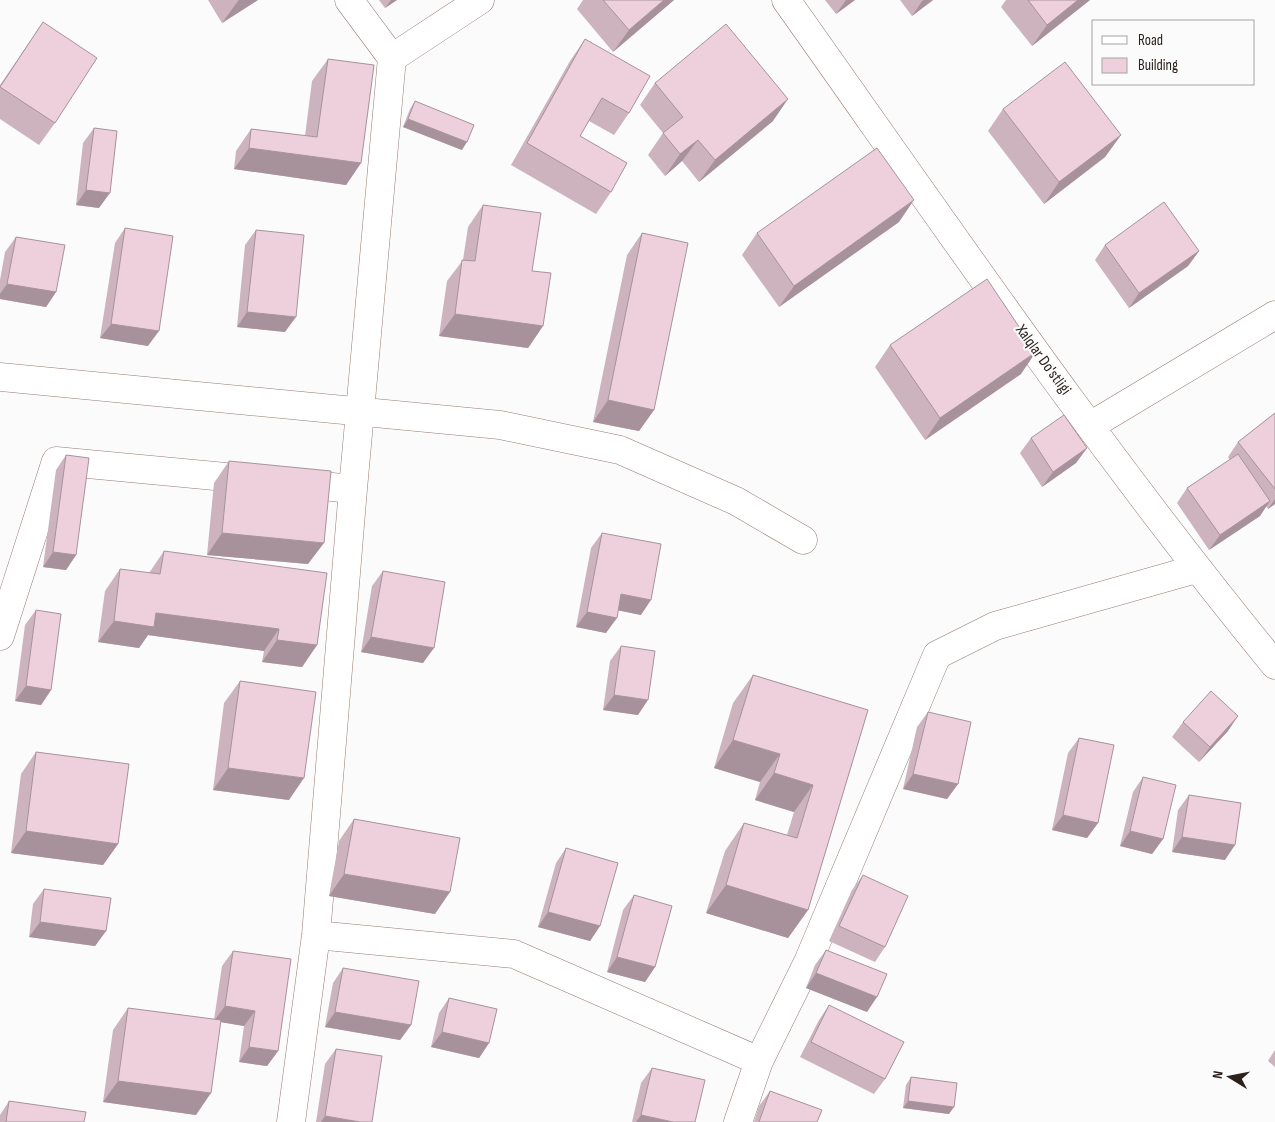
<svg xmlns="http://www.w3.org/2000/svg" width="1275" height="1122" font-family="'Sofia Sans Condensed',sans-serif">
  <rect width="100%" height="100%" fill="#fbfbfb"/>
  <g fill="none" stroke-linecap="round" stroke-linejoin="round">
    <defs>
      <path id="street" d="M349 0 392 58
        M786 0C945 224 1100 452 1275 665
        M0 377 500 425 620 450 736 501 803 540
        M1090 426 1275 315
        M0 636 56 461 353 489
        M316 935 514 954 759 1061
        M291 1122 316 935 353 489 392 58 480 0
        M738 1122 759 1061 808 962 937 655 995 626 1196 569"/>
    </defs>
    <use href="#street" stroke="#967b70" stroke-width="29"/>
    <use href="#street" stroke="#fff" stroke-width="28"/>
  </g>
  <path fill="#cdb3be" d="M208 0H258L222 23Z
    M379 0H397L385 8Z
    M583 0H674L613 52 577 9Z
    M825 0H855L836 14Z
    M900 0H933L912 16Z
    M1006 0H1090L1032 46 1001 7Z
    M43 22 55 123 39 145 0 119V85Z
    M585 39 629 113 614 135 589 121 580 136 611 192 596 214 511 165 570 61Z
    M328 59 361 163 346 185 234 169 236 151 251 129 305 136 312 81Z
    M655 83 773 121 699 182 682 161 665 176 648 155 663 133 640 105Z
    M415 101 462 150 403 127 410 109Z
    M1003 109 1121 135 1105 157 1044 204 988 131Z
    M94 128 99 208 76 205 83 143Z
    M483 205 532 271 543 326 528 348 439 336 447 281 463 260 468 227Z
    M899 222 779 307 742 255 757 233Z
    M125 228 148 346 100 338 115 243Z
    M256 230 285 332 237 327 245 245Z
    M642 233 654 410 639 431 593 422 627 255Z
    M16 237 56 292 46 307 0 299V280L5 252Z
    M1105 245 1199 251 1188 266 1129 308 1095 260Z
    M890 345 1021 374 925 440 875 367Z
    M1275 413V504L1268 509 1266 506 1260 516 1209 550 1177 503 1187 488 1230 460 1228 457 1238 442Z
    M1031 438 1087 448 1076 463 1042 487 1020 453Z
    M66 455 76 555 66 570 43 567 56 470Z
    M229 461 308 564 207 555 214 483Z
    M602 533 641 615 618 610 606 633 576 627 591 548Z
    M164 551 317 645 302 667 262 662 264 651 148 635 139 648 98 642 105 591 120 569 149 573Z
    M383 571 423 663 361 652 372 586Z
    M36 610 51 690 41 705 15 701 25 625Z
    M621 646 638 715 603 710 610 661Z
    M753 675 868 710 808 910 788 938 706 913 725 851 744 823 787 835 794 812 755 800 760 782 714 768 733 703Z
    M240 681 289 800 213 790 224 703Z
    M928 712 958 784 947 799 903 789 917 727Z
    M1183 722 1228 731 1199 762 1172 737Z
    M1079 738 1098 823 1087 838 1052 830 1068 753Z
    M36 752 118 844 103 865 11 853 21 774Z
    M1143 777 1163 839 1152 854 1120 846 1133 792Z
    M1189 795 1225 860 1172 852 1178 810Z
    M354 819 435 914 329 896 339 841Z
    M566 848 600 926 590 941 538 927 556 863Z
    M863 875 885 947 875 962 829 941 852 890Z
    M44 889 106 931 95 946 29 937 33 904Z
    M634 895 655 967 645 982 607 972 623 910Z
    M826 950 867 1012 806 988 815 965Z
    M233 951 278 1051 267 1066 239 1062 244 1026 221 1022 196 1115 103 1102 113 1030 128 1008 214 1020 222 966Z
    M343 968 411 1025 400 1040 325 1027 333 983Z
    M449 998 489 1043 479 1058 431 1047 439 1013Z
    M829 1005 885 1079 874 1094 800 1057 819 1020Z
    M336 1049 372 1122H316L325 1064Z
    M1275 1050V1067L1268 1061Z
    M652 1068 695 1122H632L641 1083Z
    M911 1077 949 1114 903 1108 906 1085Z
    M770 1091 817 1122H754L759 1106Z
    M9 1101 84 1122H0V1115Z"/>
  <path fill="#a7929b" d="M239 0H258L222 23 238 1Z
    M391 0H397L385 8Z
    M664 0H674L613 52 629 30Z
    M846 0H855L836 14Z
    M924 0H933L912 16 922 1Z
    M1078 0H1090L1032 46 1047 25Z
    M788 99 773 121 699 182 715 160Z
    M408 119 467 142 462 150 403 127Z
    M1121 135 1105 157 1044 204 1059 182Z
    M698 140 682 161 665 176 680 154Z
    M249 148 361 163 346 185 234 169Z
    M86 190 110 193 99 208 76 205Z
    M914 200 899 222 779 307 794 286Z
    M1199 251 1188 266 1129 308 1139 293Z
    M7 284 56 292 46 307 0 299V294Z
    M247 312 296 317 285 332 237 327Z
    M455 314 543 326 528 348 439 336Z
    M111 324 159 331 148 346 100 338Z
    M1036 352 1021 374 925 440 940 418Z
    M608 400 654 410 639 431 593 422Z
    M1087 448 1076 463 1042 487 1053 472Z
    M1275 499V504L1268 509Z
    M1270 501 1260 516 1209 550 1220 535Z
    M222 533 324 543 308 564 207 555Z
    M53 552 76 555 66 570 43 567Z
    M621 594 651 600 641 615 611 609Z
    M587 612 617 618 606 633 576 627Z
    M156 613 279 629 264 651 148 635 139 648 98 642 114 621Z
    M371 637 434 648 423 663 361 652Z
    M277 640 317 645 302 667 262 662Z
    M26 686 51 690 41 705 15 701Z
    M614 695 648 700 638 715 603 710Z
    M1238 716 1228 731 1199 762 1210 747Z
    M733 740 780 754 760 782 714 768Z
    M228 768 304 778 289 800 213 790Z
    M774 773 813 785 794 812 755 800Z
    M913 774 958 784 947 799 903 789Z
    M1063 815 1098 823 1087 838 1052 830Z
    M26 831 118 844 103 865 11 853Z
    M1130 831 1163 839 1152 854 1120 846Z
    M1182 837 1235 845 1225 860 1172 852Z
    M344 874 450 892 435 914 329 896Z
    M726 885 808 910 788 938 706 913Z
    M548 912 600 926 590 941 538 927Z
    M40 922 106 931 95 946 29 937Z
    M617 957 655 967 645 982 607 972Z
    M816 973 877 997 867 1012 806 988Z
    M225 1006 255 1011 244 1026 214 1021Z
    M335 1012 411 1025 400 1040 325 1027Z
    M442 1032 489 1043 479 1058 431 1047Z
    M249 1047 278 1051 267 1066 239 1062Z
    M118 1081 211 1093 196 1115 103 1102Z
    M908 1101 954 1107 949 1114 903 1108Z
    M641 1115 673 1122H636Z
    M325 1116 360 1122H321Z"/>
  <path fill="#eed0dd" stroke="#a7929b" d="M603 0H664L629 30Z
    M1028 0H1078L1047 25Z
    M43 22 97 58 55 123 0 87Z
    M726 24 788 99 715 160 698 140 680 154 663 133 683 117 655 83Z
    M585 39 650 76 629 113 602 98 580 136 627 163 611 192 527 143Z
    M328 59 374 65 361 163 249 148 251 129 317 137Z
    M1065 62 1121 135 1059 182 1003 109Z
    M415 101 474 125 467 142 408 119Z
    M94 128 117 131 110 193 86 190Z
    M877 148 914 200 794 286 757 233Z
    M1164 202 1199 251 1139 293 1105 245Z
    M483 205 541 213 532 271 551 273 543 326 455 314 462 260 475 261Z
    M125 228 173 236 159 331 111 324Z
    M256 230 304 235 296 317 247 312Z
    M642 233 688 243 654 410 608 400Z
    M16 237 65 245 56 292 7 284Z
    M987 279 1036 352 940 418 890 345Z
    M1275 413V489L1238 442Z
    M1064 415 1087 448 1053 472 1031 438Z
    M1238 454 1270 501 1220 535 1187 488Z
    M66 455 89 458 76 555 53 552Z
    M229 461 331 471 324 543 222 533Z
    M602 533 661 544 651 600 621 594 617 618 587 612Z
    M164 551 327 573 317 645 277 640 279 629 156 613 154 627 114 621 120 569 160 574Z
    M383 571 445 582 434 648 371 637Z
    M36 610 61 614 51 690 26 686Z
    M621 646 655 651 648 700 614 695Z
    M753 675 868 710 808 910 726 885 744 823 797 838 813 785 774 773 780 754 733 740Z
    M240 681 316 692 304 778 228 768Z
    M1211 691 1238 716 1210 747 1183 722Z
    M928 712 971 722 958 784 913 774Z
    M1079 738 1114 745 1098 823 1063 815Z
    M36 752 129 764 118 844 26 831Z
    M1143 777 1176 785 1163 839 1130 831Z
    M1189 795 1241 803 1235 845 1182 837Z
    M354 819 460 838 450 892 344 874Z
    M566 848 618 863 600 926 548 912Z
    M863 875 908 896 885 947 839 926Z
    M44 889 111 898 106 931 40 922Z
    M634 895 672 906 655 967 617 957Z
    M826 950 887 974 877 997 816 973Z
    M233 951 291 959 278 1051 249 1047 255 1011 225 1006Z
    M343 968 419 981 411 1025 335 1012Z
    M449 998 497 1009 489 1043 442 1032Z
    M829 1005 904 1042 885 1079 811 1042Z
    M128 1008 221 1020 211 1093 118 1081Z
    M336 1049 382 1056 372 1122H360L325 1116Z
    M652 1068 705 1080 695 1122H673L641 1115Z
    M911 1077 957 1083 954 1107 908 1101Z
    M770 1091 822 1110 817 1122H759Z
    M9 1101 86 1112 84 1122H6Z"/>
  <g text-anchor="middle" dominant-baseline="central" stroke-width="4" stroke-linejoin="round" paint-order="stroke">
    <g font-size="16" fill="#2c211d" stroke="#fbfbfb">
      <text transform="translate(1043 360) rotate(54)">Xalqlar Do'stligi</text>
    </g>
  </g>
  <rect x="1092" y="20" width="162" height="65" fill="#fbfbfb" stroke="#a8a4a2"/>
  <rect x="1102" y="36" width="25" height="8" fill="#ffffff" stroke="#a8a4a2"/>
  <text x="1138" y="45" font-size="15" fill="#2c211d">Road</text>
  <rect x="1102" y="58" width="25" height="15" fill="#eed0dd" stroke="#a8a4a2"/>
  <text x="1138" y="70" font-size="15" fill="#2c211d">Building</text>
  <g transform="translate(1230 1077) rotate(280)" stroke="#fbfbfb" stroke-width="4" paint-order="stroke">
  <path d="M0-4L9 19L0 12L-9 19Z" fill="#2c211d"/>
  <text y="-8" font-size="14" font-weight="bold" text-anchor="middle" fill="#2c211d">N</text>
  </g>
</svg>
